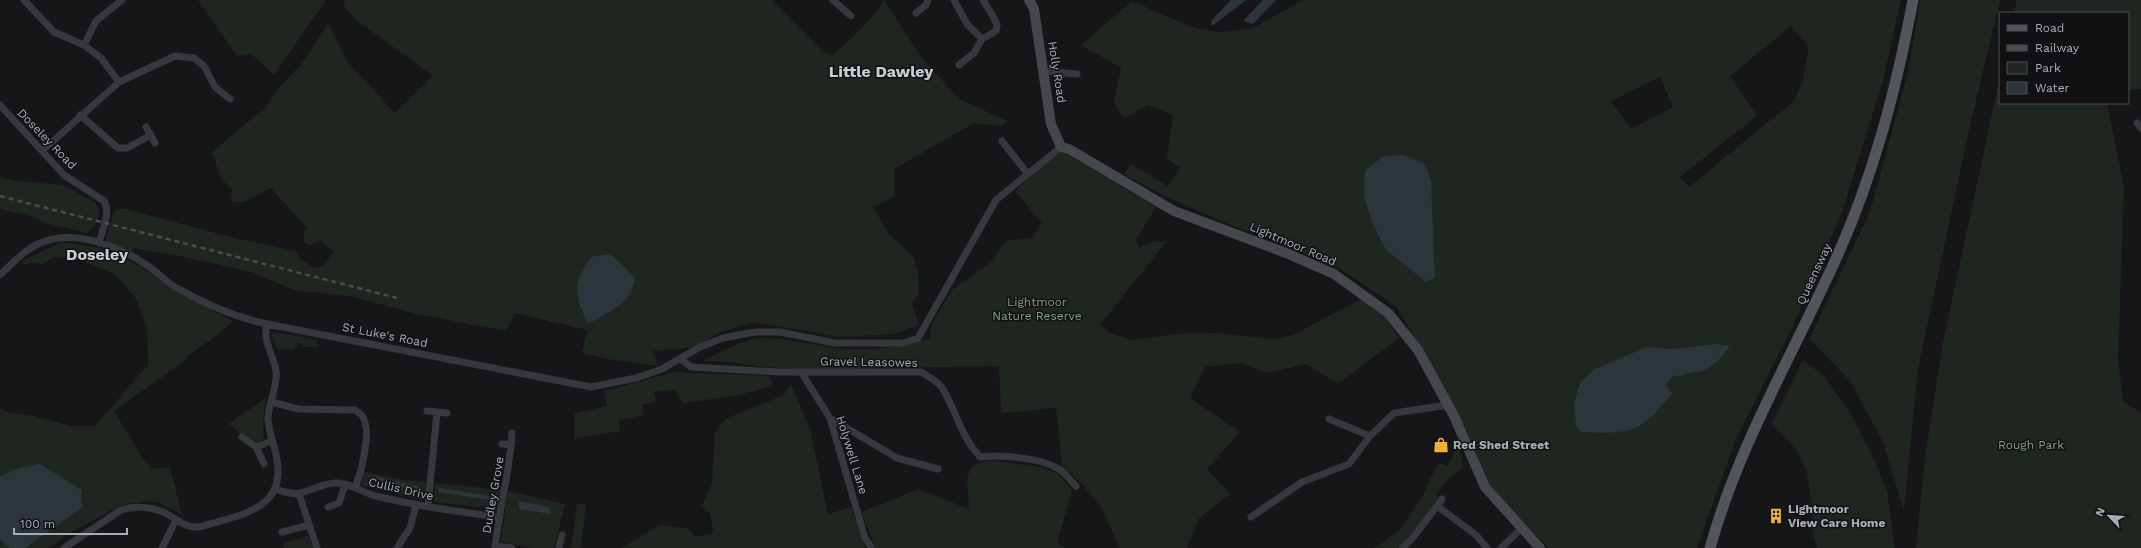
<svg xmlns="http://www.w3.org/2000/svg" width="2141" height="548" font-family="'Work Sans',sans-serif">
  <rect width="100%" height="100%" fill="#161618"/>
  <path fill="#1e261f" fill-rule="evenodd" d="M198 0H326L274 75 251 54 237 56Z
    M345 0H771L823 52 832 55C852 39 870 22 884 0L921 57 959 99 1008 121 1000 126 974 123 894 169 895 196 873 207 888 233 913 256 918 272 919 293 912 304 919 325 894 334 840 337 753 322 718 333 696 347 653 351 658 366 608 359 582 353 587 330 515 313 506 331 412 313 354 297 294 290 251 272 179 256 133 248 131 252 106 241 113 213 117 209H126L230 237 296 251 299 257 314 268 322 266 334 252 320 240 310 245 305 243 303 235 307 228 271 188 244 202H231L232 189 221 179 212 152 267 106 276 91 304 61 328 23 348 63 395 113 433 76 355 19 343 5ZM627 271 635 277 579 305Z
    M1303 0H1901L1883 81 1842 212 1792 328 1736 439 1697 548H1549L1505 504 1487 481 1457 413 1397 307 1336 266 1226 223 1162 195 1124 174 1131 164 1168 186 1180 168 1167 158 1173 115 1147 105 1124 119 1114 103 1121 68 1081 45 1132 1 1194 28 1218 32 1251 29ZM1791 26 1809 47 1803 79 1795 100 1689 187 1680 177 1757 116 1730 76ZM1660 77 1673 107 1631 129 1611 101Z
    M1920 0H2000L1969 130 1918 369 1904 512 1883 442 1851 382 1809 339 1870 212 1908 73Z
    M2017 0H2141V89L2128 90V13H2014Z
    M2000 77V103H2107L2124 186 2118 359 2123 401 2141 413V548H1916L1925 457 1943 342Z
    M1060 150 1156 207 1136 240 1139 248 1153 241 1166 242 1100 325 1110 333 1133 340 1175 334 1215 333 1275 339 1295 334 1361 299 1385 318 1399 338 1338 384 1306 364 1268 373 1240 363 1205 367 1190 398 1240 432 1207 469 1230 494 1199 518 1187 548H1120L1099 503 1076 478 1062 466 1056 408 1001 413 999 366C927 367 854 370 782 368 756 367 730 360 703 361 719 353 736 343 754 339 776 335 807 344 829 347 866 352 893 348 929 339L932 324 952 290 993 261 1002 244 1009 240 1032 238 1042 223 1015 191Z
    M0 177 16 181 63 185 95 202 100 212 96 224 88 233 45 223 34 217 0 209Z
    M62 242 101 248 124 259 140 266 171 289 233 321 220 333 186 357 187 359 114 411 142 457 152 469 170 467 182 515 160 503 150 501 121 505 65 536 49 548H0V408L7 412 34 416 71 426H95L148 365 147 328 136 299 115 274 73 258 54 257 41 265 36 263 22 264 23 260Z
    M276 332 317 340V347H304L302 343H298L294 350 277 349 271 335Z
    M1803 360 1824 376 1852 416 1872 455 1887 491 1895 548H1817L1813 535 1812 508 1807 472 1796 449 1772 423Z
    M675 372 769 376 773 383 770 387 734 396 683 403 675 390 654 392 656 401 642 405 644 415 619 420 620 431 574 439 575 413 607 406 604 391Z
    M791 384 810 429 828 514 851 507 865 548H621L660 525 689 529 695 537 714 533 710 514 702 505 712 484 715 432 727 418 784 395Z
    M266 398 263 421 264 439 254 443 228 424Z
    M1458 445 1463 460 1461 463 1464 467 1447 480 1436 495 1439 498 1407 541 1397 548H1374L1400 530 1422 497 1438 463 1448 466Z
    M989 460 1040 467 1057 473 1072 490 1057 543 1065 548H876L861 512 918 489 969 509 967 478 972 466Z
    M364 472 404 480 428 482 426 499 421 500 361 485Z
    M435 483 500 490 498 509 434 502Z
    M508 491 565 504 554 548H530L501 541Z
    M577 504H586L581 548H571Z
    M308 536 313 548H283L284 543Z"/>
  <path fill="#2c353c" d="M1231 0H1246L1212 26 1211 21Z
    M1263 0H1276L1253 24 1243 21Z
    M1404 155 1425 164 1431 181 1435 278 1426 282 1386 250 1372 222 1364 196 1365 170 1384 156Z
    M610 254 635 277C632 304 609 312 588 324 574 295 572 284 591 257Z
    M1717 344 1730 346 1719 360 1706 370 1671 377 1666 385 1672 394C1661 406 1650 422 1635 428 1619 434 1598 433 1581 432L1576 425 1574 404 1580 383 1595 369 1647 347 1671 349Z
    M40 464 82 490 81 499 83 507 25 548H10L0 540V477L16 469Z
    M375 476 419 487V491L373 480Z
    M439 488 490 496V500L438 492Z
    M519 501 550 507V514L519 509Z"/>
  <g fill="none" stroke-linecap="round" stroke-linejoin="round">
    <path stroke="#37383d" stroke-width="7" d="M24 0 54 32 84 45 101 58 119 82
      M833 0 851 16
      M954 0 967 24 982 39 996 31 997 25 994 18 983 0
      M916 13 926 5 928 0
      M84 45 96 21 122 0
      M959 65 974 53 982 39
      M1043 71 1077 74
      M0 105 64 175 104 201C111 213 102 230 99 243
      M80 115 118 148H127L151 135
      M2137 123 2141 128
      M146 127 155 143
      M1002 141 1027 173
      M42 151 119 82 175 56 194 58 204 66 215 87 230 99
      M0 275C12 264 24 250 40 243 74 228 119 246 148 266 157 272 165 281 175 287 203 303 234 317 267 324L591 387 636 378 662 369 700 347 723 338 755 332H780L835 343H903L918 338 996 200 1061 147
      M682 360 691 367 779 372H921C929 377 938 381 943 389 957 413 960 435 980 457 1001 454 1046 458 1063 472 1067 476 1071 481 1076 486
      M801 372 830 418 865 538 872 548
      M272 402 298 409 355 410C360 413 364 416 365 422 370 437 361 473 355 488
      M427 411 447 413
      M830 418 897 458 938 469
      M1329 419 1370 436
      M242 437 256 447 272 441
      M502 444 511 445
      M256 447 264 464
      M276 489C304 501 310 485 335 483 349 482 363 493 376 496 417 506 458 512 500 517
      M299 494 317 548
      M428 506 437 412
      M1437 506 1442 499
      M328 507 339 503 345 485
      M1251 517 1302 482 1349 464 1370 436 1394 413 1448 405
      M282 532 309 525
      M495 546 512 548
      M64 548 121 510C135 505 155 507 169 515 180 522 187 528 200 527 237 515 286 511 277 460 275 446 269 434 268 419 268 403 278 388 276 371 274 355 262 341 267 324
      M162 548 176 520
      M397 548 410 528 416 505
      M495 548C499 509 510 471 512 433
      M559 548 562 535
      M1402 548 1412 539 1437 506 1476 535 1487 548
      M1501 548 1522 528"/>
    <path stroke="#45474d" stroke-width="10" d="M1029 0 1034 9 1051 124 1061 147 1069 149 1174 211 1286 253 1334 274 1388 313 1418 350 1454 416 1485 487 1540 548"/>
    <path stroke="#53555c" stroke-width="11" d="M1710 548C1738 447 1791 358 1834 263 1873 179 1896 90 1913 0"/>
    <path stroke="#4a4c52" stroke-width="2.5" stroke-dasharray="5 4" stroke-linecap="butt" d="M0 196 401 299"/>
  </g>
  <defs>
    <symbol id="shop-bare" viewBox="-9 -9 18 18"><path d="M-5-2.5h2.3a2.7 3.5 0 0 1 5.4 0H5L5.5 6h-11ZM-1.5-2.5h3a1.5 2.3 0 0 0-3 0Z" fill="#f2b134" stroke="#111113" stroke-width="2.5" paint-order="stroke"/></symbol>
    <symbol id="building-bare" viewBox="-9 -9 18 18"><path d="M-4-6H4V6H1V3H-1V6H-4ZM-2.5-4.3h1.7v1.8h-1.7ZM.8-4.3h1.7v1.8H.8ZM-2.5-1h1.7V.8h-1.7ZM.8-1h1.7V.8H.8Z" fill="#f2b134" stroke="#111113" stroke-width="2.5" paint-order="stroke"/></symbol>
  </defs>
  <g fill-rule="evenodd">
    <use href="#shop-bare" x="1430" y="434" width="22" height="22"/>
    <use href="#building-bare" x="1765" y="505" width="22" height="22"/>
  </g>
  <g text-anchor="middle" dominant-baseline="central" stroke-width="3" stroke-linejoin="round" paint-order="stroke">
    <g font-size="12" fill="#a8adb8" stroke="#111113">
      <text transform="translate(1057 72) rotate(81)">Holly Road</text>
      <text transform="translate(47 139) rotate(46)">Doseley Road</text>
      <text transform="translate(1293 244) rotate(23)">Lightmoor Road</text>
      <text transform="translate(1814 274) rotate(-65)">Queensway</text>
      <text transform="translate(385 335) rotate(11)">St Luke's Road</text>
      <text transform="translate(869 362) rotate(1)">Gravel Leasowes</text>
      <text transform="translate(852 455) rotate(73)">Holywell Lane</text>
      <text transform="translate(401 489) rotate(13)">Cullis Drive</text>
      <text transform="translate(493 495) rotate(-80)">Dudley Grove</text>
    </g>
    <g font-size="12" fill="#7fa381" stroke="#111113">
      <text x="1037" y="302">Lightmoor<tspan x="1037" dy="14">Nature Reserve</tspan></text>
      <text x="2031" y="445">Rough Park</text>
    </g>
    <g font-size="12" font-weight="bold" fill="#a8adb8" stroke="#111113" text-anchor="start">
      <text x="1453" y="445">Red Shed Street</text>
      <text x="1788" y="509">Lightmoor<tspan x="1788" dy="14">View Care Home</tspan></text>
    </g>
    <g font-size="16" font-weight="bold" fill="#c9ccd4" stroke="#111113">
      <text x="881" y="71">Little Dawley</text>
      <text x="97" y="254">Doseley</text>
    </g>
  </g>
  <rect x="1999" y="12" width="130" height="92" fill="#111113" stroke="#4d4f55"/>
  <rect x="2007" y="25" width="20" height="6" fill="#53555c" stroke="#4d4f55"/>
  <text x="2035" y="32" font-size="12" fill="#a8adb8">Road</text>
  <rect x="2007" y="45" width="20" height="6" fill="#4a4c52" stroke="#4d4f55"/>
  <text x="2035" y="52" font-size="12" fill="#a8adb8">Railway</text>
  <rect x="2007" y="62" width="20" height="12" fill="#1e261f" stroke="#4d4f55"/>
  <text x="2035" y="72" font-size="12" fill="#a8adb8">Park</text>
  <rect x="2007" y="82" width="20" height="12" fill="#2c353c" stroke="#4d4f55"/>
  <text x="2035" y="92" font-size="12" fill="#a8adb8">Water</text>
  <g transform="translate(2109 516) rotate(295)" stroke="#111113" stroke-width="3" paint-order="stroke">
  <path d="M0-3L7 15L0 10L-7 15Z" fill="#a8adb8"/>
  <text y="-6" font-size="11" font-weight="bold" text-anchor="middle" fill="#a8adb8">N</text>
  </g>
  <path d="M14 528v6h113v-6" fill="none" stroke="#a8adb8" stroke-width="2"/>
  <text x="20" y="528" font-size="12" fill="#a8adb8" stroke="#111113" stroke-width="3" paint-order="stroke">100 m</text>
</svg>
